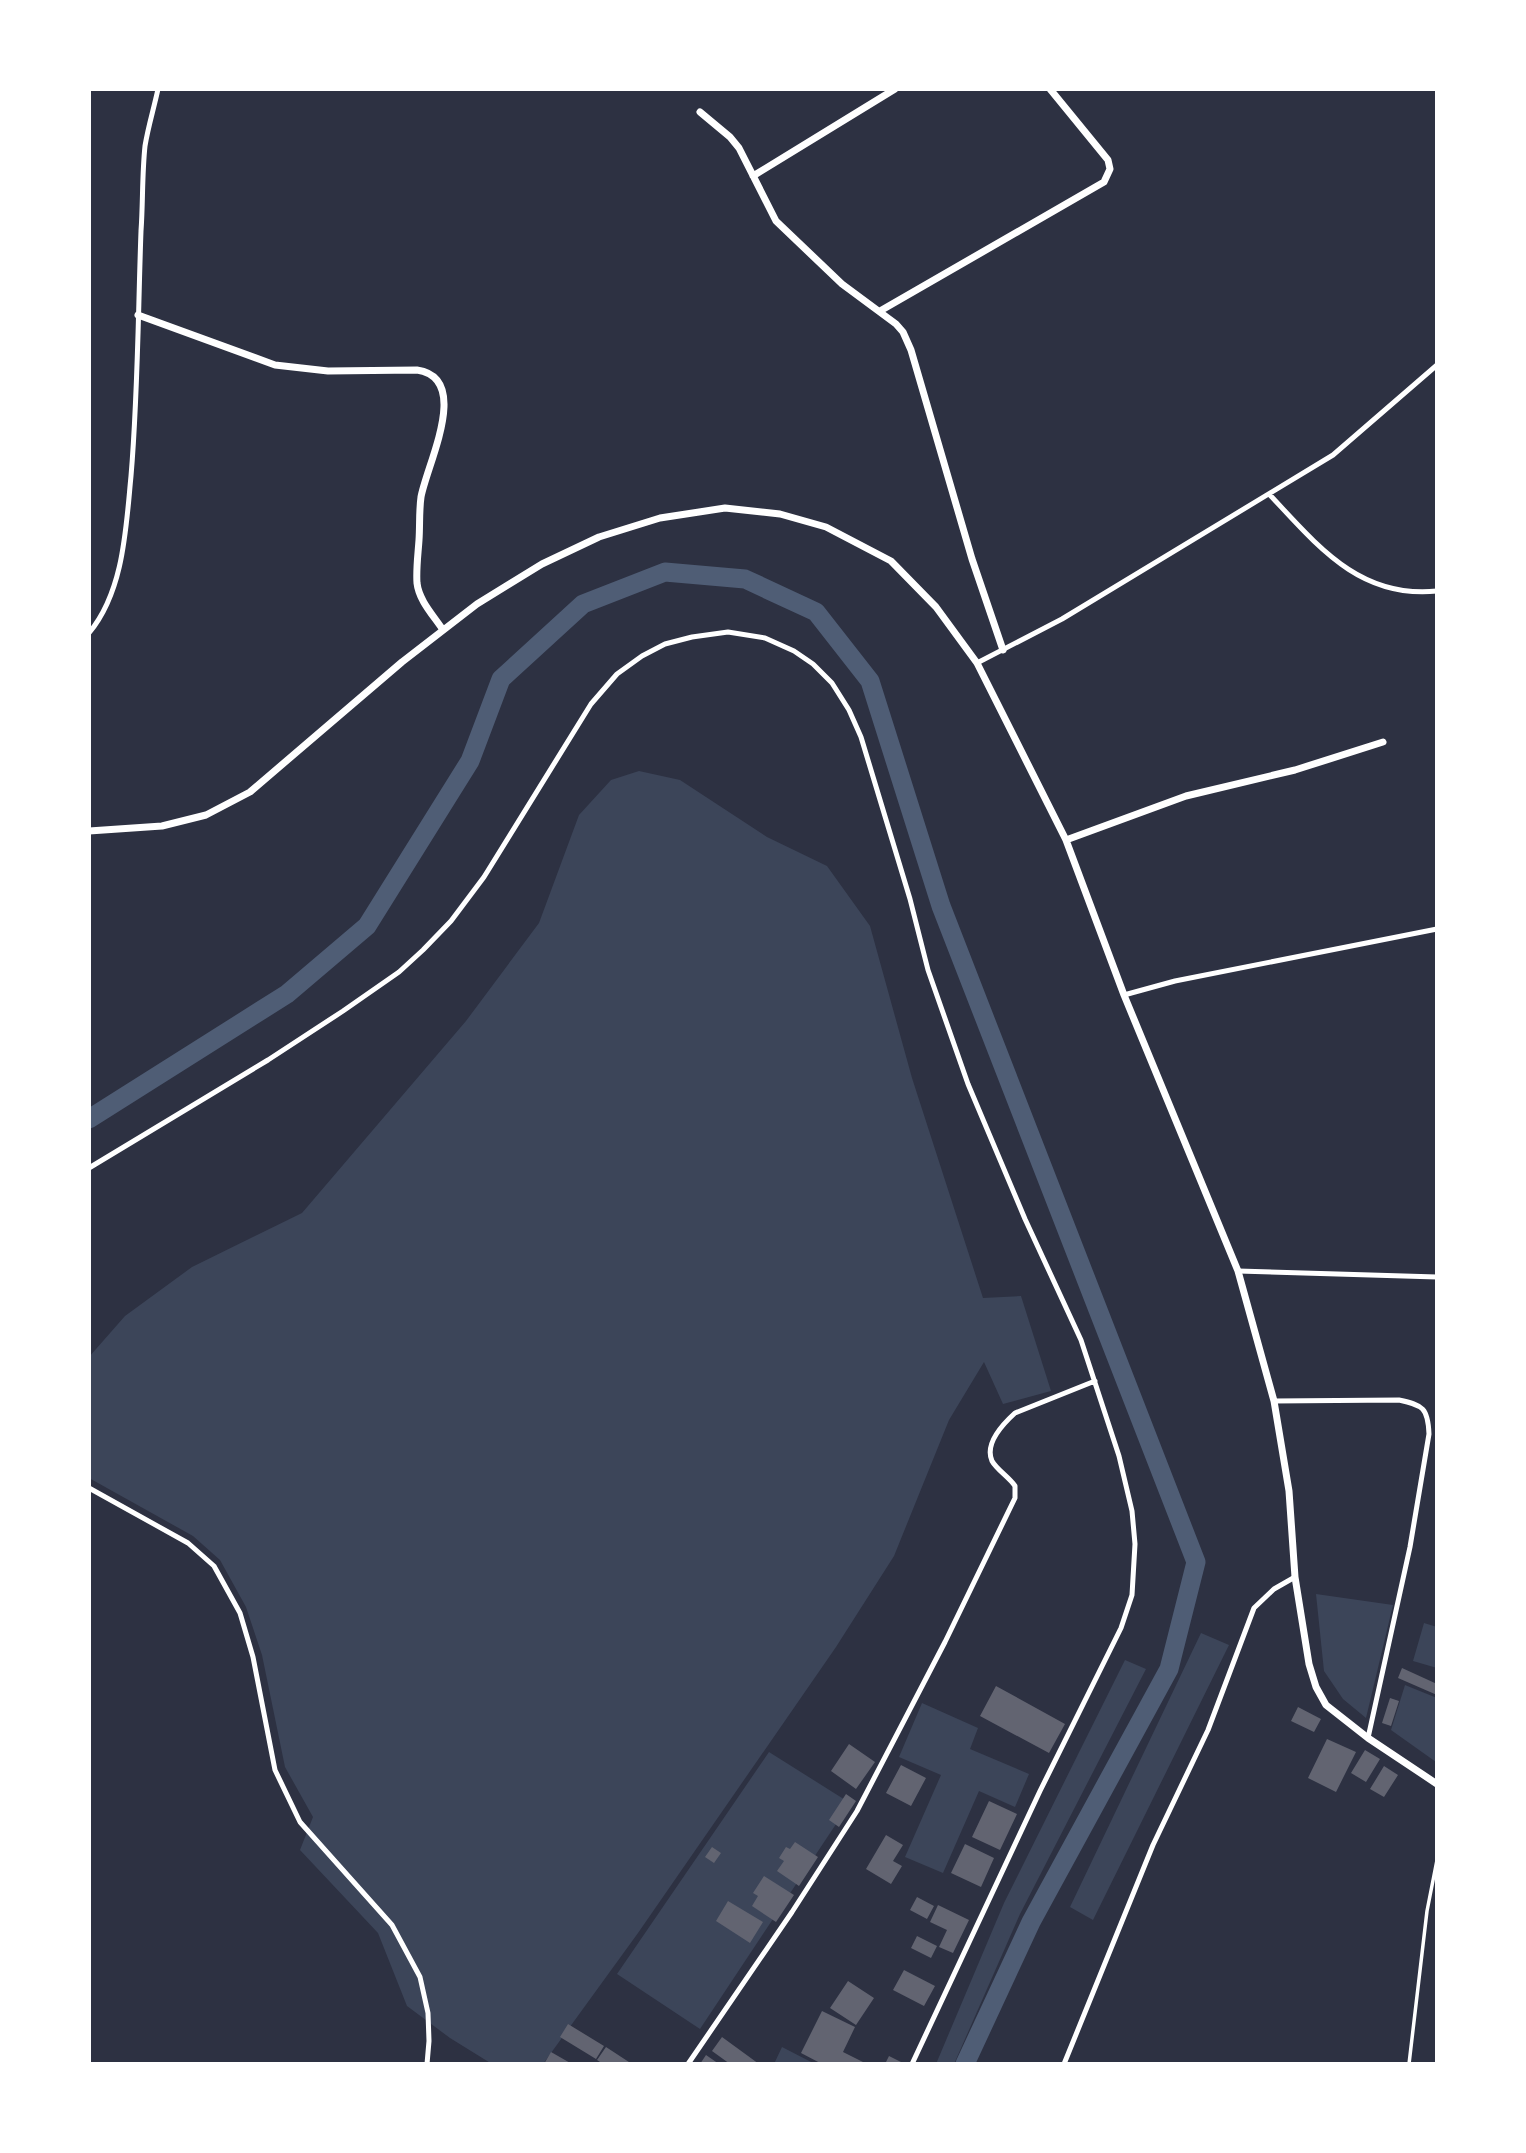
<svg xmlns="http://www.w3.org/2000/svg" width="1526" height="2153" font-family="'Noto Sans',sans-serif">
  <rect width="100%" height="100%" fill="#2d3142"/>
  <path fill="#3c4559" d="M639 771 680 780 767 837 827 866 870 926 912 1078 983 1298 1021 1296 1051 1391 1003 1404 984 1362 949 1420 894 1556 836 1647 638 1933 543 2064H492L450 2038 407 2006 378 1933 300 1850 313 1817 285 1767 262 1655 246 1607 220 1560 193 1536 89 1478V1357L125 1316 192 1267 302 1213 466 1021 539 923 579 815 611 780Z
    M1316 1594 1393 1605 1366 1718 1343 1699 1324 1671Z
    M1424 1623 1437 1627V1668L1413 1661Z
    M1201 1633 1229 1645 1093 1920 1070 1907Z
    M1125 1660 1146 1669 1020 1914 954 2064H936L1004 1903Z
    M1405 1685 1437 1698 1436 1762 1391 1730Z
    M922 1703 978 1728 970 1749 1029 1774 1015 1807 979 1791 943 1873 905 1857 941 1775 899 1757Z
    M769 1752 850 1803 700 2029 617 1974Z
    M782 2047 815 2064H774Z"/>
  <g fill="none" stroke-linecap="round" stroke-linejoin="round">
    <path stroke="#4f5d75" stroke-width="19" d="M89 1119 287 994 367 926 470 761 501 679 583 604 665 572 745 579 816 612 870 681 941 906 1196 1562 1169 1669 1031 1922 965 2064"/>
  </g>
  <path fill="#626471" d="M1402 1668 1437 1684V1695L1398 1678Z
    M996 1686 1065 1724 1049 1753 980 1716Z
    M1390 1698 1399 1701 1391 1726 1382 1723Z
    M1298 1707 1321 1719 1314 1732 1291 1721Z
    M1327 1739 1356 1752 1336 1792 1308 1778Z
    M849 1744 875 1762 856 1789 831 1771Z
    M1365 1750 1380 1759 1366 1782 1351 1773Z
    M901 1765 926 1778 911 1806 886 1793Z
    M1384 1766 1398 1775 1384 1797 1370 1789Z
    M846 1794 856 1801 839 1827 829 1820Z
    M989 1801 1017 1814 1000 1850 972 1837Z
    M886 1835 903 1845 893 1861 902 1866 891 1884 866 1869Z
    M795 1842 818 1857 799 1886 777 1871 784 1861 779 1858 786 1847 790 1849Z
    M965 1844 994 1858 981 1887 951 1873Z
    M712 1847 721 1853 714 1863 705 1857Z
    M764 1876 794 1895 776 1922 752 1906 758 1896 753 1893Z
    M917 1897 934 1906 927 1919 910 1910Z
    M728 1901 763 1922 750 1943 716 1921Z
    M938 1905 969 1920 953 1953 939 1947 947 1930 930 1922Z
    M917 1936 937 1946 931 1958 911 1948Z
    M904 1970 935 1986 924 2006 893 1990Z
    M848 1981 874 1998 856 2025 830 2008Z
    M822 2011 855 2027 843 2052 867 2064H822L801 2053Z
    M568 2024 604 2046 596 2059 560 2037Z
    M722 2037 759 2064H730L712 2051Z
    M606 2047 632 2064H603L597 2060Z
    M551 2052 572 2064H544Z
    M706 2055 719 2064H700Z
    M889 2056 905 2064H885Z"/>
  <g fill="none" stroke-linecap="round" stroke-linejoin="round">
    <path stroke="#fff" stroke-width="3.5" d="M1409 2064 1427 1911 1437 1860"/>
    <path stroke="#fff" stroke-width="5" d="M1269 494C1317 545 1359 599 1437 591
      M89 633C124 591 126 527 131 476 138 394 138 313 141 231 143 203 142 174 145 146 148 127 154 108 158 89
      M977 663 1062 619 1333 455 1437 365
      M1124 995 1175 981 1437 929
      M89 1168 268 1060 343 1011 399 972 423 950 451 921 484 877 591 704 617 674 642 656 665 644 692 637 728 632 765 638 794 651 813 664 832 683 849 710 861 737 910 899 928 970 968 1084 1025 1219 1081 1340 1119 1456 1132 1511 1135 1544 1132 1595 1121 1628 1040 1791 912 2064
      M1238 1271 1437 1277
      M1274 1401 1399 1400C1423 1405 1428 1408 1429 1434L1410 1547 1368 1738
      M89 1488 188 1543 214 1566 240 1613 253 1657 275 1770 300 1822 392 1925 420 1977 428 2013 429 2041 427 2064
      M688 2064 792 1912 857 1811 945 1642 1015 1498V1486C1009 1477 997 1470 992 1461 984 1443 1004 1423 1015 1413L1095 1381
      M1064 2064 1153 1845 1208 1730 1254 1608 1274 1589 1295 1577"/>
    <path stroke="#fff" stroke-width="7" d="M700 112 730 137 739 148 776 221 842 284 896 324 903 332 911 350 972 559 1003 650
      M753 176 895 89
      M880 311 1104 182 1110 169 1108 160 1050 89
      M138 315 275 365 328 371 417 370C472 378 427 464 421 497 419 511 420 526 419 540 418 555 416 569 417 583 419 601 434 616 443 630
      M89 831 162 826 206 815 250 792 402 662 477 604 542 564 599 537 660 518 725 508 780 514 826 527 891 561 936 607 977 663 1066 840 1124 995 1238 1271 1274 1401 1289 1491 1295 1577 1309 1664 1316 1687 1326 1705 1368 1738 1437 1784
      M1066 840 1186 796 1295 770 1383 742"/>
  </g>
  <rect width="1526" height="2153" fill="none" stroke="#ffffff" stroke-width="182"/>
</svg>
